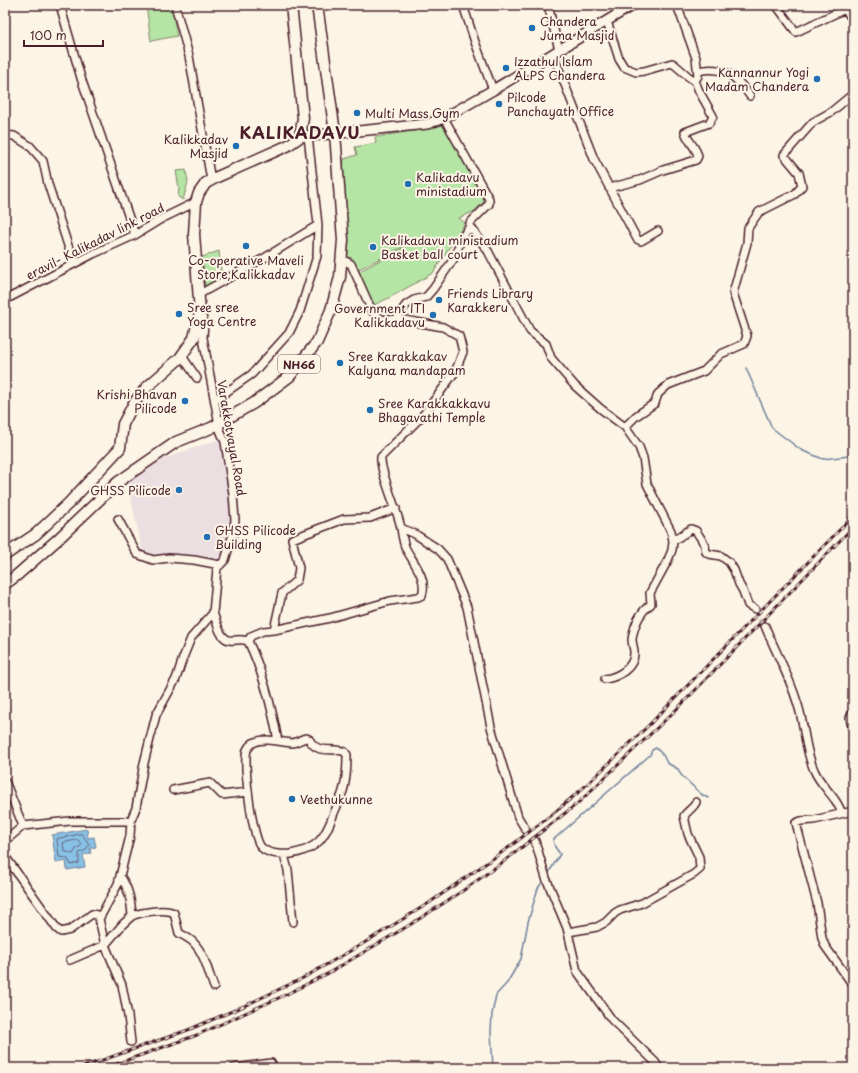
<svg xmlns="http://www.w3.org/2000/svg" width="858" height="1073" font-family="'Playpen Sans',sans-serif">
  <rect width="100%" height="100%" fill="#fcf5e5"/>
  <filter id="ink" filterUnits="userSpaceOnUse"><feTurbulence type="fractalNoise" baseFrequency=".025" numOctaves="2"/><feDisplacementMap in="SourceGraphic" scale="8" xChannelSelector="R" yChannelSelector="G"/><feConvolveMatrix kernelMatrix="1 2 1 2 8 2 1 2 1" color-interpolation-filters="sRGB"/></filter>
  <g filter="url(#ink)">
    <path fill="#ecdfe1" d="M220 439 233 507V532L224 559 219 562 203 556 157 557 143 554 125 472Z"/>
    <path fill="#b5e5a5" stroke="#808268" d="M146 5H171L177 36 151 41Z
      M443 125 487 199 473 212 459 218 465 223 433 273 389 298 372 306 358 272 423 237 359 269 358 267 356 266 352 258 347 257 343 174 344 159 357 155 355 147 376 143 375 137 419 130Z
      M186 170 188 182 183 200 178 197 179 188 176 171Z
      M219 251 222 279 205 287 202 257Z"/>
    <path fill="#88c1e6" stroke="#6f809b" d="M87 829 88 838 94 837 96 847 90 848 91 853 83 855 85 867 67 870 66 861 56 863 52 835Z"/>
    <g fill="none" stroke-linecap="round" stroke-linejoin="round">
      <path stroke="#636076" stroke-width="1" d="M82 834 89 844 86 850 79 853V863L71 865 67 858 59 857 57 839Z
        M78 840 82 845 76 849 73 854 64 851 63 843Z"/>
      <path stroke="#6f809b" stroke-width="1.5" d="M746 368 772 428 801 450 823 459 849 456 853 453
        M548 874 560 854 555 847 553 840 650 755 652 750 656 748 663 755 667 763 678 769 681 775 701 794 708 798
        M493 1068 491 1032 492 1014 496 995 507 983 521 959 528 922 538 888 544 880"/>
      <path stroke="#d8cac0" stroke-width="7" stroke-dasharray="7 3.5" stroke-linecap="butt" d="M755 609 765 626"/>
      <defs>
        <path id="minor" d="M60 5 81 78 135 235
          M175 5 189 56 211 180
          M463 5 475 42 493 90
          M548 5 559 50
          M677 5 696 58 698 76 695 81
          M776 5 796 32 845 9 853 20
          M607 21 619 59 624 67 636 72 644 71 672 63 675 65 689 77 695 81 699 91 713 116 709 123 685 132C688 141 696 147 698 156L696 160 663 170 640 180 609 188
          M553 54 594 159 637 239 641 241 658 231
          M698 71C723 65 736 76 750 96
          M444 118 489 199V204L470 223V226L488 251 530 331 546 344 551 358 575 386 601 409 625 427 639 447 643 458 647 484 671 531 673 541 672 550 668 560 650 593 651 604C640 612 634 626 632 639 632 644 634 648 634 652 635 668 618 677 605 679
          M5 135 14 136 30 146 43 161 48 184 74 264
          M341 259 351 264 372 311 379 318 386 320 399 319 443 327 459 336 463 352 455 372 424 414 381 457C379 470 398 511 401 528L415 534 438 549 447 559 467 607 491 727 518 817 526 830
          M198 295 266 257 318 225
          M5 300 93 254 135 235 161 219 196 202
          M399 319 398 316 406 305 414 300 426 297 433 289 455 257 461 239 470 226
          M180 358 184 359 197 378
          M215 400 252 374 289 333 300 311 317 256 318 225 308 136
          M625 427 636 416 655 403 658 394 668 385 704 371 721 354 744 344 747 336 733 293 747 243 748 228 759 212 795 194 802 186 799 173 784 155 813 122 831 112 853 94
          M118 519 137 554 153 560 169 558 194 560 220 565
          M673 541 691 529 696 531 700 537 705 545 706 552 709 554 721 556 729 562 734 570 739 584 743 591 748 605 755 609
          M213 613C217 621 219 638 229 640 236 641 240 638 248 641 263 672 272 708 278 741
          M765 626C775 651 789 675 797 702 805 724 804 748 814 770 819 782 828 790 835 800 838 804 840 809 842 813
          M274 630 282 593 297 580 299 568 292 539 344 519 370 518 396 508
          M248 641 251 636 263 631 274 630 330 618 390 601 418 597 422 595C428 579 413 562 406 549 403 543 402 535 401 528
          M853 711 850 718 853 732
          M306 738 309 739C318 756 332 746 345 752L347 755C347 767 347 779 343 791 341 798 337 806 334 813 325 838 318 849 291 854 283 855 268 854 262 848 252 840 243 762 247 750 248 748 250 745 253 743 264 737 280 742 292 743 296 743 301 739 306 738Z
          M5 781 23 826 5 841
          M173 790 210 783 222 795 248 792
          M853 811 814 820 801 821 796 823 817 903 822 938 825 946 853 985
          M23 826 70 821H126L131 820 136 808 144 763 156 715 176 679 183 658 191 638 213 613 217 568 225 560 233 534 235 520 233 494 225 442 220 430 203 338 204 322 201 313H200
          M535 841 546 878 567 928 577 971 612 1020 655 1062 659 1068
          M284 855 288 870 293 922
          M5 856 57 929 61 932 70 930 92 914 97 915 99 919 105 945 122 985 128 1016 131 1042
          M132 916C141 912 166 908 174 913L179 933C184 936 189 938 193 942 205 954 208 972 214 987
          M99 919 118 884 130 836 131 820
          M568 932 597 927 606 922 615 913 620 910 642 903 694 874 700 869 699 857 688 834 684 816C687 811 694 808 696 802
          M70 960 105 945 123 924 132 916C131 901 129 888 120 876
          M234 1068 271 1063 273 1068"/>
        <path id="major" d="M300 137 427 124 444 118 493 90 633 5"/>
        <path id="highway" d="M5 555 36 534 69 503 120 448 123 424 134 403 146 388 180 358 194 338 200 313 194 234 196 202 199 193 206 183 217 177 287 146 300 137 303 118 291 5
          M5 584 16 576 57 540 118 482 176 442 211 428 254 403 290 376 317 342 331 310 340 277 343 240 335 133 317 5"/>
      </defs>
      <use href="#minor" stroke="#4a1f2b" stroke-width="10"/>
      <use href="#major" stroke="#4a1f2b" stroke-width="12"/>
      <use href="#highway" stroke="#4a1f2b" stroke-width="13"/>
      <use href="#minor" stroke="#fcf5e5" stroke-width="7"/>
      <use href="#major" stroke="#fcf5e5" stroke-width="9"/>
      <use href="#highway" stroke="#fcf5e5" stroke-width="10"/>
      <defs>
        <path id="rail" d="M80 1068 188 1030 244 1006 303 978 364 943 429 903 508 848 555 812 581 790 648 726 853 516
          M105 1068 197 1035 283 996 327 974 408 926 461 892 503 862 578 803 680 706 853 527"/>
      </defs>
      <use href="#rail" stroke="#4a1f2b" stroke-width="3"/>
      <use href="#rail" stroke="#fcf5e5" stroke-width="1.5" stroke-dasharray="4.5" stroke-linecap="butt"/>
    </g>
  </g>
  <g fill="#1f6fb2" stroke="#fcf5e5" stroke-width="1.5">
    <circle cx="532" cy="28" r="4"/>
    <circle cx="506" cy="68" r="4"/>
    <circle cx="817" cy="79" r="4"/>
    <circle cx="499" cy="104" r="4"/>
    <circle cx="357" cy="113" r="4"/>
    <circle cx="236" cy="146" r="4"/>
    <circle cx="408" cy="184" r="4"/>
    <circle cx="246" cy="246" r="4"/>
    <circle cx="373" cy="247" r="4"/>
    <circle cx="439" cy="300" r="4"/>
    <circle cx="179" cy="314" r="4"/>
    <circle cx="433" cy="315" r="4"/>
    <circle cx="340" cy="363" r="4"/>
    <circle cx="185" cy="401" r="4"/>
    <circle cx="370" cy="410" r="4"/>
    <circle cx="179" cy="490" r="4"/>
    <circle cx="207" cy="537" r="4"/>
    <circle cx="292" cy="799" r="4"/>
  </g>
  <g text-anchor="middle" dominant-baseline="central" stroke-width="4" stroke-linejoin="round" paint-order="stroke">
    <rect fill="#fcf5e5" stroke="#7f5f63" stroke-width="1" x="278" y="355" width="42" height="18" rx="3"/>
    <g font-size="11" font-weight="bold" fill="#4a1f2b">
      <text x="299" y="364">NH66</text>
    </g>
    <g font-size="12" fill="#4a1f2b" stroke="#fcf5e5" text-anchor="start">
      <text x="540" y="21">Chandera<tspan x="540" dy="14">Juma Masjid</tspan></text>
      <text x="514" y="61">Izzathul Islam<tspan x="514" dy="14">ALPS Chandera</tspan></text>
      <text x="809" y="72" text-anchor="end">Kannannur Yogi<tspan x="809" dy="14">Madam Chandera</tspan></text>
      <text x="507" y="97">Pilcode<tspan x="507" dy="14">Panchayath Office</tspan></text>
      <text x="365" y="113">Multi Mass Gym</text>
      <text x="228" y="139" text-anchor="end">Kalikkadav<tspan x="228" dy="14">Masjid</tspan></text>
      <text x="416" y="177">Kalikadavu<tspan x="416" dy="14">ministadium</tspan></text>
      <text x="381" y="240">Kalikadavu ministadium<tspan x="381" dy="14">Basket ball court</tspan></text>
      <text x="246" y="260" text-anchor="middle">Co-operative Maveli<tspan x="246" dy="14">Store,Kalikkadav</tspan></text>
      <text x="447" y="293">Friends Library<tspan x="447" dy="14">Karakkeru</tspan></text>
      <text x="187" y="307">Sree sree<tspan x="187" dy="14">Yoga Centre</tspan></text>
      <text x="425" y="308" text-anchor="end">Government ITI<tspan x="425" dy="14">Kalikkadavu</tspan></text>
      <text x="348" y="356">Sree Karakkakav<tspan x="348" dy="14">Kalyana mandapam</tspan></text>
      <text x="177" y="394" text-anchor="end">Krishi Bhavan<tspan x="177" dy="14">Pilicode</tspan></text>
      <text x="378" y="403">Sree Karakkakkavu<tspan x="378" dy="14">Bhagavathi Temple</tspan></text>
      <text x="171" y="490" text-anchor="end">GHSS Pilicode</text>
      <text x="215" y="530">GHSS Pilicode<tspan x="215" dy="14">Building</tspan></text>
      <text x="300" y="799">Veethukunne</text>
    </g>
    <g font-size="12" fill="#4a1f2b" stroke="#fcf5e5">
      <text transform="translate(95 241) rotate(-27)">eravil- Kalikadav link road</text>
      <text transform="translate(232 438) rotate(80)">Varakkotvayal Road</text>
    </g>
    <g font-size="16" font-weight="bold" letter-spacing="1" fill="#4a1f2b" stroke="#fcf5e5">
      <text x="300" y="132">KALIKADAVU</text>
    </g>
  </g>
  <rect width="858" height="1073" fill="none" stroke="#fcf5e5" stroke-width="20"/>
  <rect x="10" y="10" width="838" height="1053" fill="none" stroke="#4a1f2b" stroke-width="1.5" filter="url(#ink)"/>
  <path d="M24 40v6h79v-6" fill="none" stroke="#4a1f2b" stroke-width="2"/>
  <text x="30" y="40" font-size="12" fill="#4a1f2b" stroke="#fcf5e5" stroke-width="3" paint-order="stroke">100 m</text>
</svg>
